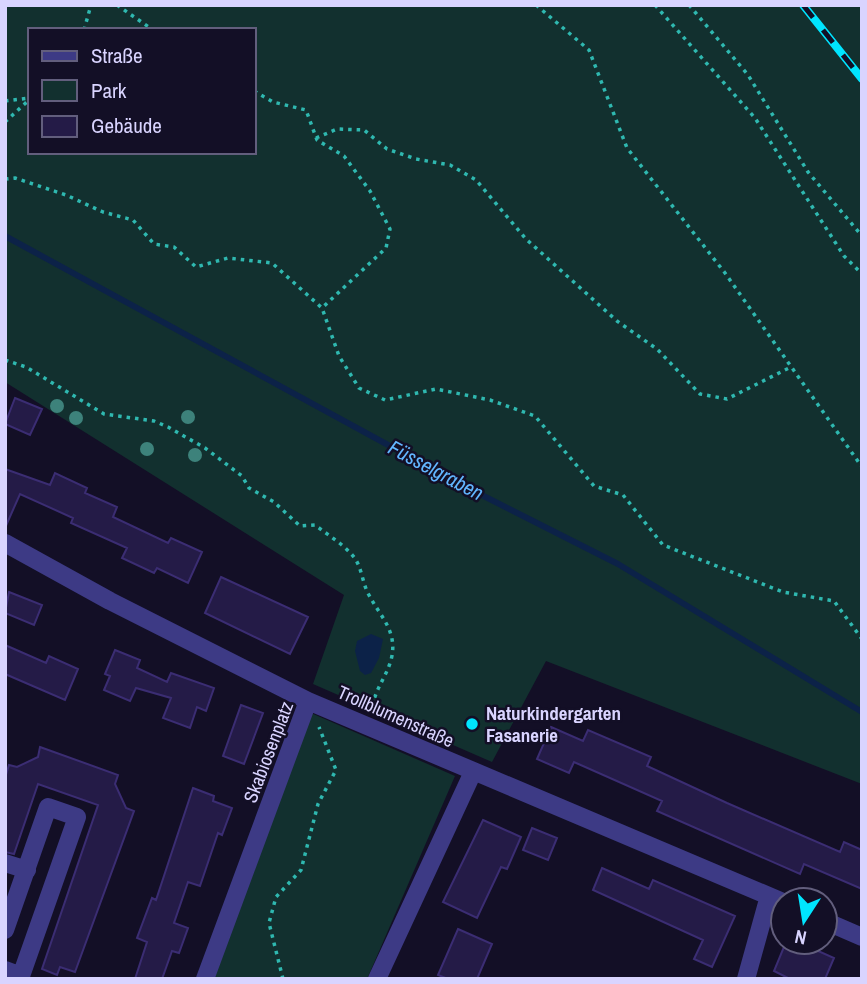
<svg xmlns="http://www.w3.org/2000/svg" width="867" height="984" font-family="'Archivo Narrow',sans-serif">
  <rect width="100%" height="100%" fill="#130f26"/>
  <path fill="#12302f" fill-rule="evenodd" d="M5 5H862V784L546 661 492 762 313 684 344 595 5 382ZM30 30H254V152H30Z
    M311 713 455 776 367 979H211Z"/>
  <path fill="#0c2248" d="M371 634 383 639 379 658 371 673 365 675 360 671 355 651 357 641Z"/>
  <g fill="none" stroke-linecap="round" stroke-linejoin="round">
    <path stroke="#0c2248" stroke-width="6" d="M5 236 456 482 618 564 862 712"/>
  </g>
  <path fill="#241b47" stroke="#3b2d73" stroke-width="2" d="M15 398 42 409 30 435 5 424Z
    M5 469 50 485 55 473 87 488 85 493 117 507 113 517 168 543 171 538 202 552 188 583 157 568 154 573 122 558 127 548 71 523 73 518 20 494 5 528Z
    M221 577 308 617 290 654 205 613Z
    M9 592 42 605 34 625 5 613Z
    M5 645 46 663 49 656 78 669 65 700 5 674Z
    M115 650 140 660 137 668 167 682 171 673 214 688 206 711 197 707 190 728 163 718 171 698 136 688 130 701 104 690 110 676 105 674Z
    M241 705 263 713 244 764 223 756Z
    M551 727 583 741 588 730 651 757 647 766 727 803 840 852 844 842 862 850V889L804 864 800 874 657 811 662 801 574 762 569 773 537 759Z
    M40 747 118 775 115 784 126 808 134 811 75 972 60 967 57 975 42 969 98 805 38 784 14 854 5 852V778L9 765 17 767 38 757Z
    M193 788 214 796 213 801 232 808 222 835 218 833 200 886 188 882 174 923 188 928 179 953 172 951 162 979H135L147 942 137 938 152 898 156 900Z
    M483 820 521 837 507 869 501 867 477 918 443 902Z
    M532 828 557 838 548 860 523 850Z
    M602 868 649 889 653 880 735 916 712 967 694 959 703 940 593 890Z
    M458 929 492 944 477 979H448L438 975Z
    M786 942H798L834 958 825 979H790L774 971Z"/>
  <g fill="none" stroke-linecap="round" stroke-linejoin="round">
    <path stroke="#2fb8b0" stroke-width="3.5" stroke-dasharray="3.5 5" stroke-linecap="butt" d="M117 5 153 30
      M536 5 589 50 627 148 725 273 862 467
      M655 5 755 118 844 256 862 274
      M689 5 748 75 808 172 862 236
      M84 30 91 5
      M254 91 273 102 306 110 317 140 344 156 370 191 390 229 386 248 322 308
      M5 101 30 98
      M5 122 30 99
      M316 138 337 129 364 130 387 149 416 159 450 165 476 180 526 239 617 321 657 349 700 394 727 399 791 367
      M5 179 15 178 66 195 103 212 133 220 154 244 174 247 196 267 228 258 272 263 322 308 339 356 359 388 385 400 436 389 490 400 535 416 594 486 623 495 663 545 783 592 834 601 862 639
      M5 360 26 367 104 414 154 421 168 427 205 448 242 476 249 488 274 502 300 526 315 525C328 535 343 544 353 556 361 565 362 580 367 591 378 615 399 630 391 660 386 678 374 690 372 710
      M283 979 269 923 276 897 301 870 318 804 336 770 319 727"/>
    <path stroke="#3d3a85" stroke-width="18" d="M5 543 110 601 308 701 783 902
      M5 863 27 870
      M825 921 862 937
      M5 930 48 807 77 817 21 976 5 970
      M205 979 308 701
      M377 979 473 772
      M746 979 769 896"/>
    <defs>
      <path id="rail" d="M803 5 862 79"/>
    </defs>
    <use href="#rail" stroke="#00e5ff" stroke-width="8"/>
    <use href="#rail" stroke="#130f26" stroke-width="5" stroke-dasharray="16" stroke-linecap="butt"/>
  </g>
  <g fill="#3d827b">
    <circle cx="57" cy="406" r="7"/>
    <circle cx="188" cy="417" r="7"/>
    <circle cx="76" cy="418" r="7"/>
    <circle cx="147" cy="449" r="7"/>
    <circle cx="195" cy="455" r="7"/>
  </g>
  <circle fill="#00e5ff" stroke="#130f26" stroke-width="2.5" cx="472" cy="724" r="7"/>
  <g text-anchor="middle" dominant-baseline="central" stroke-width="5" stroke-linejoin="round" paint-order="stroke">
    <g font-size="19" font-weight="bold" fill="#d9d4ff" stroke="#130f26" text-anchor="start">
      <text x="486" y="713">Naturkindergarten<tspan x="486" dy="22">Fasanerie</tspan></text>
    </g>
    <g font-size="19" fill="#d9d4ff" stroke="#130f26">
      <text transform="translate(396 716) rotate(24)">Trollblumenstraße</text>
      <text transform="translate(268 752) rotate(-69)">Skabiosenplatz</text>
    </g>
    <g font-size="21" font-style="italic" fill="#62b6ff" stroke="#130f26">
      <text transform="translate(436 470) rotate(28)">Füsselgraben</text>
    </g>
  </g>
  <rect width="867" height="984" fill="none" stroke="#d9d4ff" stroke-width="14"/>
  <rect x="28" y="28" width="228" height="126" fill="#130f26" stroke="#625e7d" stroke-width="2"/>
  <rect x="42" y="51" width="35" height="10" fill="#3d3a85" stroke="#625e7d" stroke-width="2"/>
  <text x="91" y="63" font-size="21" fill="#d9d4ff">Straße</text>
  <rect x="42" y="80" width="35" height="21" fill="#12302f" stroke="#625e7d" stroke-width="2"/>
  <text x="91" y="98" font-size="21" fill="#d9d4ff">Park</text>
  <rect x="42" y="116" width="35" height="21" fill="#241b47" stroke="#625e7d" stroke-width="2"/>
  <text x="91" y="133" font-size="21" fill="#d9d4ff">Gebäude</text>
  <g transform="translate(804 921) rotate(192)"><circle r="33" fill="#130f26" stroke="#625e7d" stroke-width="2"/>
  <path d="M0-5L12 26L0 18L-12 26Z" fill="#00e5ff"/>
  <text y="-10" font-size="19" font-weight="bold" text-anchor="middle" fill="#d9d4ff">N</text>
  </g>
</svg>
